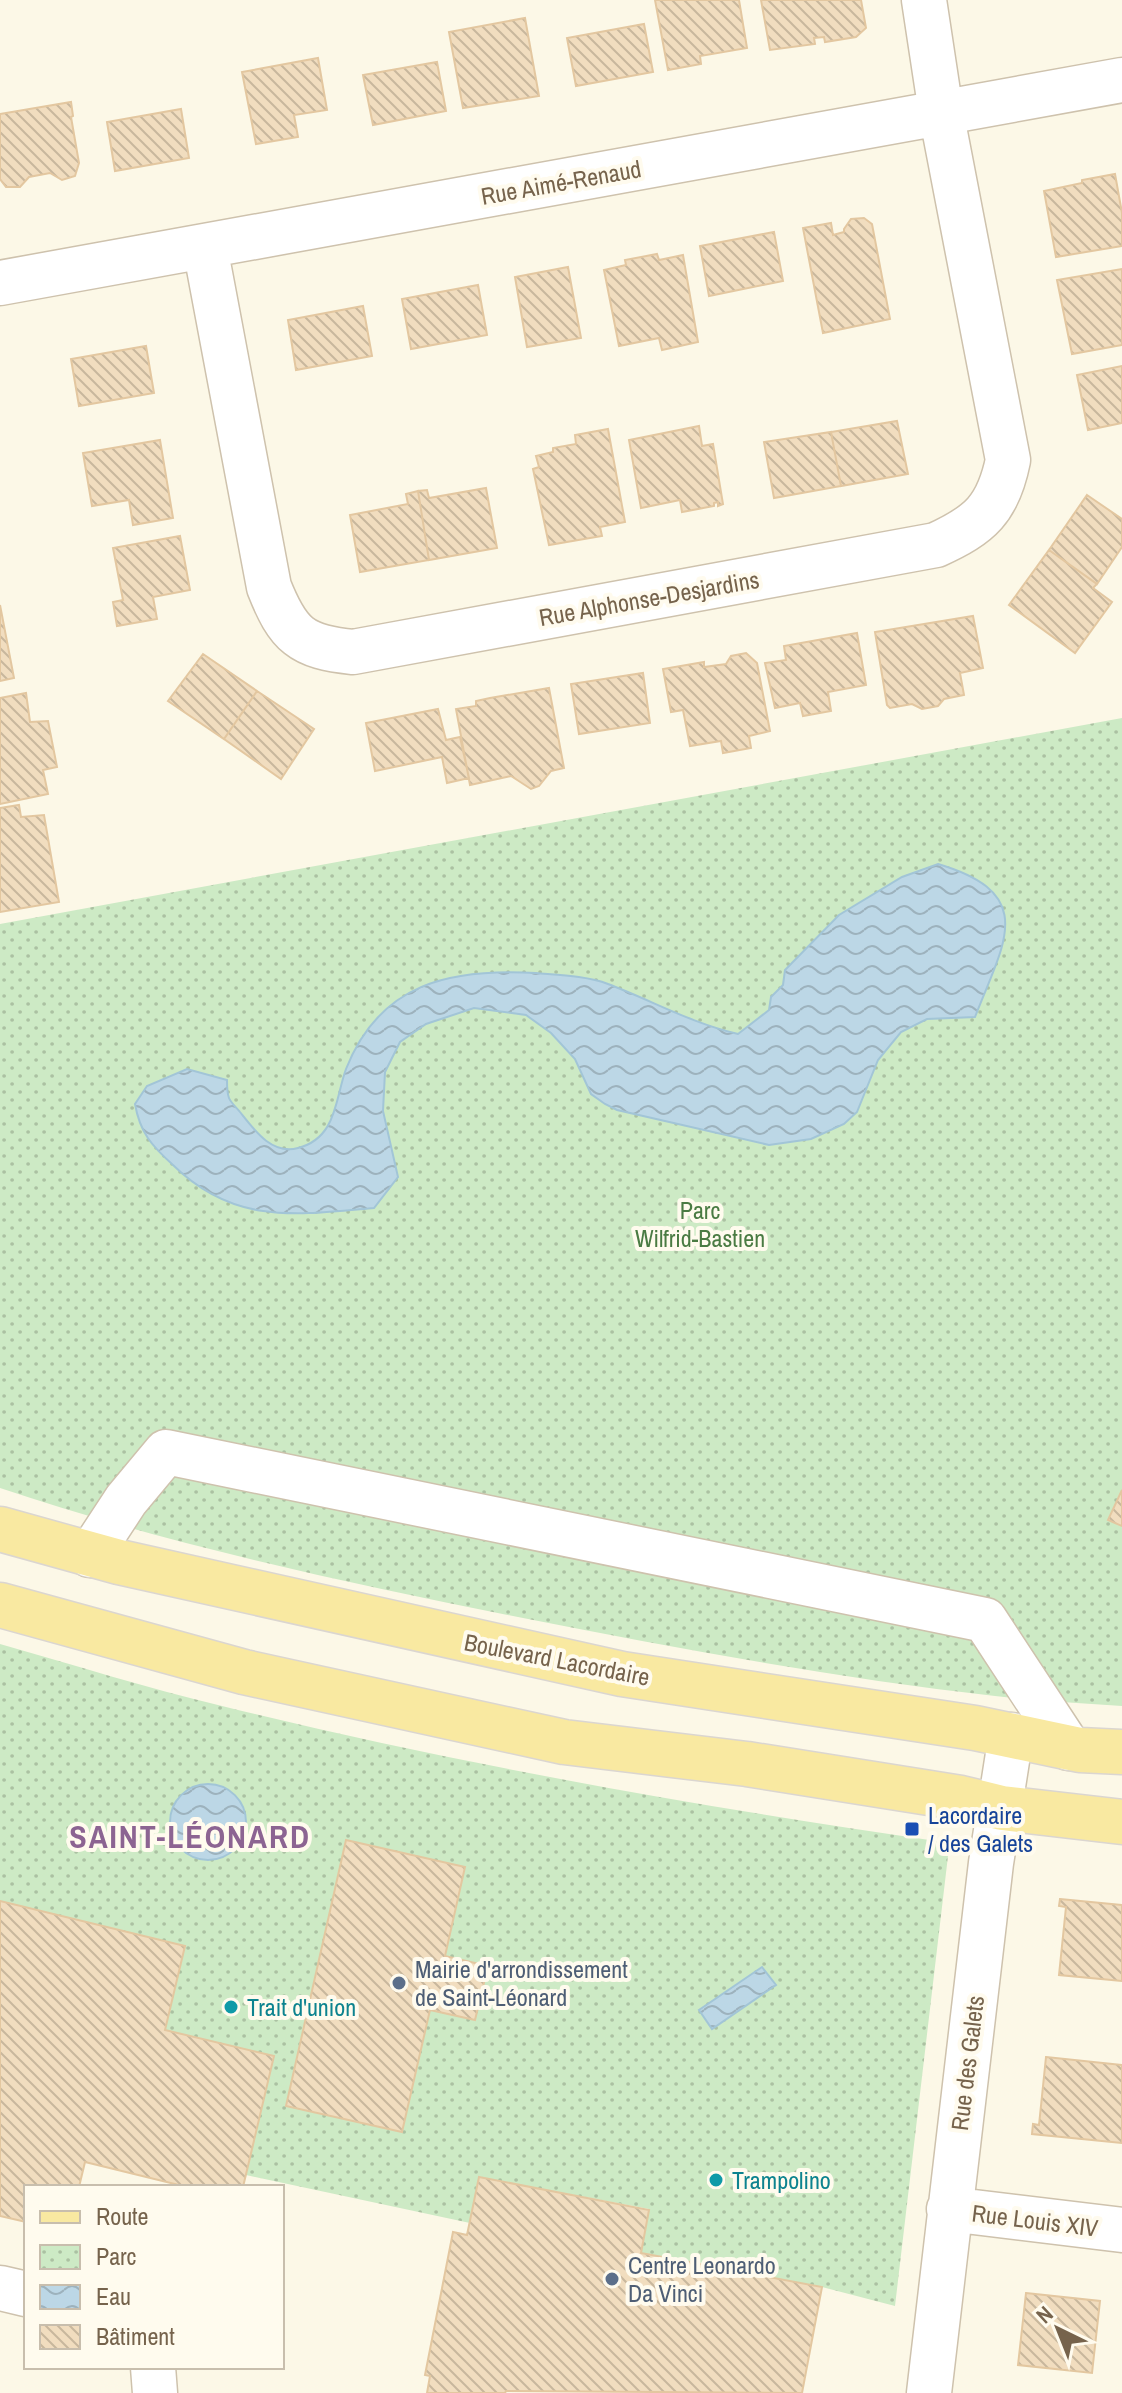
<svg xmlns="http://www.w3.org/2000/svg" width="1122" height="2393" font-family="'Archivo Narrow',sans-serif">
  <defs>
    <pattern id="park-dots" width="8" height="8" patternUnits="userSpaceOnUse" patternTransform="scale(2)"><rect width="8" height="8" fill="#cdeac5"/><path d="M2 2h.1M6 6h.1" fill="none" stroke="#abc1a2" stroke-width="1.8" stroke-linecap="round"/></pattern>
    <pattern id="water-waves" width="16" height="10" patternUnits="userSpaceOnUse" patternTransform="scale(2)"><rect width="16" height="10" fill="#bcd7e6"/><path d="M0 5q4-4 8 0t8 0" fill="none" stroke="#9db2bd"/></pattern>
    <pattern id="building-back-hatch" width="6" height="6" patternUnits="userSpaceOnUse" patternTransform="scale(2)"><rect width="6" height="6" fill="#f1ddbf"/><path d="M-1 5l2 2M0 0l6 6M5-1l2 2" fill="none" stroke="#c8b79d"/></pattern>
  </defs>
  <rect width="100%" height="100%" fill="#fcf8e7"/>
  <path fill="url(#park-dots)" d="M1122 718V1706C1080 1703 1037 1701 995 1696 837 1678 680 1649 523 1618 347 1583 170 1545 0 1488V924Z
    M0 1644C74 1665 147 1688 222 1706 457 1764 696 1806 936 1841L942 1845 948 1856 895 2306 822 2287 641 2253 649 2209 479 2177 470 2223 246 2175 274 2056 165 2030 185 1946 0 1901Z"/>
  <path fill="url(#water-waves)" stroke="#a2c5d7" stroke-width="2" d="M938 864C1039 894 1004 942 975 1017L927 1019 901 1032 878 1060 857 1112 844 1124 811 1139 769 1145 617 1110 605 1104 591 1094 575 1059 551 1033 526 1015 474 1008 426 1024 400 1042 385 1072 383 1111 398 1177 374 1208C296 1215 234 1225 173 1165 152 1146 140 1133 135 1104L147 1086 187 1069 227 1080C227 1085 227 1093 229 1098 231 1103 237 1108 240 1112 255 1131 272 1155 298 1148 337 1138 335 1099 346 1069 380 983 450 968 536 973 558 975 587 976 608 984 653 1001 691 1023 738 1034L769 1010 771 997 783 985 785 970 839 915 902 877Z
    M170 1822a38 38 0 1 1 76 0a38 38 0 1 1-76 0Z
    M762 1967 776 1985 712 2029 699 2010Z"/>
  <path fill="url(#building-back-hatch)" stroke="#e3c7a0" stroke-width="2" d="M655 0H739L747 48 700 56 701 64 668 70Z
    M761 0H861L866 28 856 37 825 42 824 37 814 38 815 44 770 50Z
    M525 18 539 96 463 108 449 32Z
    M644 24 653 72 576 86 567 38Z
    M318 58 327 110 294 115 298 137 256 144 242 72Z
    M437 62 446 111 373 125 363 75Z
    M71 102 73 116 71 117 79 163 75 176 62 180 50 173 29 177 20 187H6L0 179V114Z
    M181 109 189 158 115 171 107 122Z
    M1115 174 1122 213V246L1056 257 1044 191 1082 183V180Z
    M864 218 872 224 890 319 823 333 803 228 831 223 833 235 844 232V229L851 219Z
    M774 232 783 281 709 296 700 246Z
    M657 254 659 260 683 255 698 342 662 350 659 338 619 346 604 270 626 265 625 260Z
    M568 267 581 338 527 347 515 277Z
    M1122 269V345L1072 354 1057 280Z
    M478 285 487 335 411 349 402 299Z
    M363 306 372 356 296 370 288 320Z
    M146 346 154 393 79 406 71 359Z
    M1122 366V423L1088 430 1077 375Z
    M897 421 908 474 841 486 831 432Z
    M699 426 702 446 713 444 723 504 718 506V502L714 503V506L682 512 680 500 641 508 629 440Z
    M608 429 625 522 600 527 602 536 549 545 533 469 539 467 536 456 553 452V448L576 444 575 435Z
    M831 432 841 486 774 498 764 442Z
    M160 440 173 518 133 525 129 500 92 506 83 453Z
    M486 488 497 548 429 560 418 491 427 490 429 498Z
    M418 491 429 560 360 572 350 515 408 504 406 494Z
    M1087 495 1122 519V547L1097 584 1049 550Z
    M180 536 190 590 153 597 157 619 117 626 113 602 123 600 113 548Z
    M1049 550 1097 584 1093 588 1112 602 1075 653 1009 605Z
    M0 605 14 678 0 681Z
    M973 616 983 668 960 673 964 695 944 699 938 706 922 709 912 704 890 708 887 705 875 632Z
    M857 633 866 685 828 692 831 711 803 716 800 703 775 708 765 663 786 660 784 646Z
    M746 653 757 663 770 731 749 736 751 748 723 753 721 741 690 746 683 710 671 712 663 669 704 662V667L726 664 731 656Z
    M203 654 257 691 224 739 168 701Z
    M643 673 650 723 579 734 571 684Z
    M549 688 564 768 551 771 539 786 531 789 511 776 470 785 456 709 476 706V701L490 698Z
    M257 691 314 729 281 779 224 739Z
    M26 693 30 722 48 721 57 767 43 770 48 794 0 804V698Z
    M438 709 446 740 460 737 469 778 447 783 442 757 375 771 366 723Z
    M19 805 21 817 44 815 59 902 0 912V808Z
    M1122 1490V1526L1108 1520Z
    M346 1840 465 1867 445 1956 488 1966 475 2020 430 2010 402 2132 286 2106Z
    M1060 1899 1122 1905V1981L1059 1975 1066 1907 1059 1906Z
    M0 1901 185 1946 165 2030 274 2056 243 2187H187L85 2162 79 2187H26V2222L0 2216Z
    M1046 2057 1122 2065V2143L1032 2134 1033 2124 1039 2125Z
    M479 2177 649 2210 641 2253 822 2287 802 2393 506 2391 505 2393H427L430 2376 425 2375 453 2232 467 2235Z
    M1026 2293 1100 2301 1092 2373 1018 2365Z"/>
  <g fill="none" stroke-linecap="round" stroke-linejoin="round">
    <defs>
      <path id="minor" d="M205 247 269 587C288 635 301 647 353 652L936 545C980 525 998 509 1008 460L941 112 924 0
        M0 283 1122 80
        M90 1555 126 1500 166 1452 985 1620 1069 1748
        M949 2209 1122 2230
        M0 2288 26 2294
        M153 2367 155 2393
        M929 2393 991 1863 1011 1735"/>
      <path id="major" d="M0 1529 119 1562 622 1674 975 1728 1080 1750 1122 1752
        M0 1605 244 1672 564 1742 747 1764 961 1798 1002 1808 1122 1822"/>
    </defs>
    <use href="#minor" stroke="#cec2ad" stroke-width="47"/>
    <use href="#major" stroke="#dbd6d0" stroke-width="47"/>
    <use href="#minor" stroke="#fff" stroke-width="44"/>
    <use href="#major" stroke="#f9e9a1" stroke-width="44"/>
  </g>
  <rect fill="#1a4fb4" stroke="#fffbee" stroke-width="3" x="904" y="1821" width="16" height="16" rx="4"/>
  <g fill="#5c6f8a" stroke="#fffbee" stroke-width="3">
    <circle cx="399" cy="1983" r="8"/>
    <circle cx="612" cy="2279" r="8"/>
  </g>
  <g fill="#0f9aa8" stroke="#fffbee" stroke-width="3">
    <circle cx="231" cy="2007" r="8"/>
    <circle cx="716" cy="2180" r="8"/>
  </g>
  <g text-anchor="middle" dominant-baseline="central" stroke-width="8" stroke-linejoin="round" paint-order="stroke">
    <g font-size="24" fill="#76634c" stroke="#fffbee">
      <text transform="translate(561 182) rotate(-10)">Rue Aimé-Renaud</text>
      <text transform="translate(649 598) rotate(-10)">Rue Alphonse-Desjardins</text>
      <text transform="translate(557 1659) rotate(11)">Boulevard Lacordaire</text>
      <text transform="translate(967 2063) rotate(-83)">Rue des Galets</text>
      <text transform="translate(1035 2220) rotate(7)">Rue Louis XIV</text>
    </g>
    <g font-size="24" fill="#4a7b43" stroke="#fffbee">
      <text x="700" y="1210">Parc<tspan x="700" dy="28">Wilfrid-Bastien</tspan></text>
    </g>
    <g font-size="24" fill="#164399" stroke="#fffbee" text-anchor="start">
      <text x="928" y="1815">Lacordaire<tspan x="928" dy="28">/ des Galets</tspan></text>
    </g>
    <g font-size="24" fill="#4e5e75" stroke="#fffbee" text-anchor="start">
      <text x="415" y="1969">Mairie d'arrondissement<tspan x="415" dy="28">de Saint-Léonard</tspan></text>
      <text x="628" y="2265">Centre Leonardo<tspan x="628" dy="28">Da Vinci</tspan></text>
    </g>
    <g font-size="24" fill="#0d838f" stroke="#fffbee" text-anchor="start">
      <text x="247" y="2007">Trait d'union</text>
      <text x="732" y="2180">Trampolino</text>
    </g>
    <g font-size="32" font-weight="bold" letter-spacing="2" fill="#8c6492" stroke="#fffbee">
      <text x="190" y="1836">SAINT-LÉONARD</text>
    </g>
  </g>
  <rect x="24" y="2185" width="260" height="184" fill="#fffbee" stroke="#c8bead" stroke-width="2"/>
  <rect x="40" y="2211" width="40" height="12" fill="#f9e9a1" stroke="#c8bead" stroke-width="2"/>
  <text x="96" y="2225" font-size="24" fill="#76634c">Route</text>
  <rect x="40" y="2245" width="40" height="24" fill="url(#park-dots)" stroke="#c8bead" stroke-width="2"/>
  <text x="96" y="2265" font-size="24" fill="#76634c">Parc</text>
  <rect x="40" y="2285" width="40" height="24" fill="url(#water-waves)" stroke="#c8bead" stroke-width="2"/>
  <text x="96" y="2305" font-size="24" fill="#76634c">Eau</text>
  <rect x="40" y="2325" width="40" height="24" fill="url(#building-back-hatch)" stroke="#c8bead" stroke-width="2"/>
  <text x="96" y="2345" font-size="24" fill="#76634c">Bâtiment</text>
  <g transform="translate(1058 2329) rotate(317)" stroke="#fffbee" stroke-width="6" paint-order="stroke">
  <path d="M0-6L14 30L0 20L-14 30Z" fill="#76634c"/>
  <text y="-12" font-size="22" font-weight="bold" text-anchor="middle" fill="#76634c">N</text>
  </g>
</svg>
